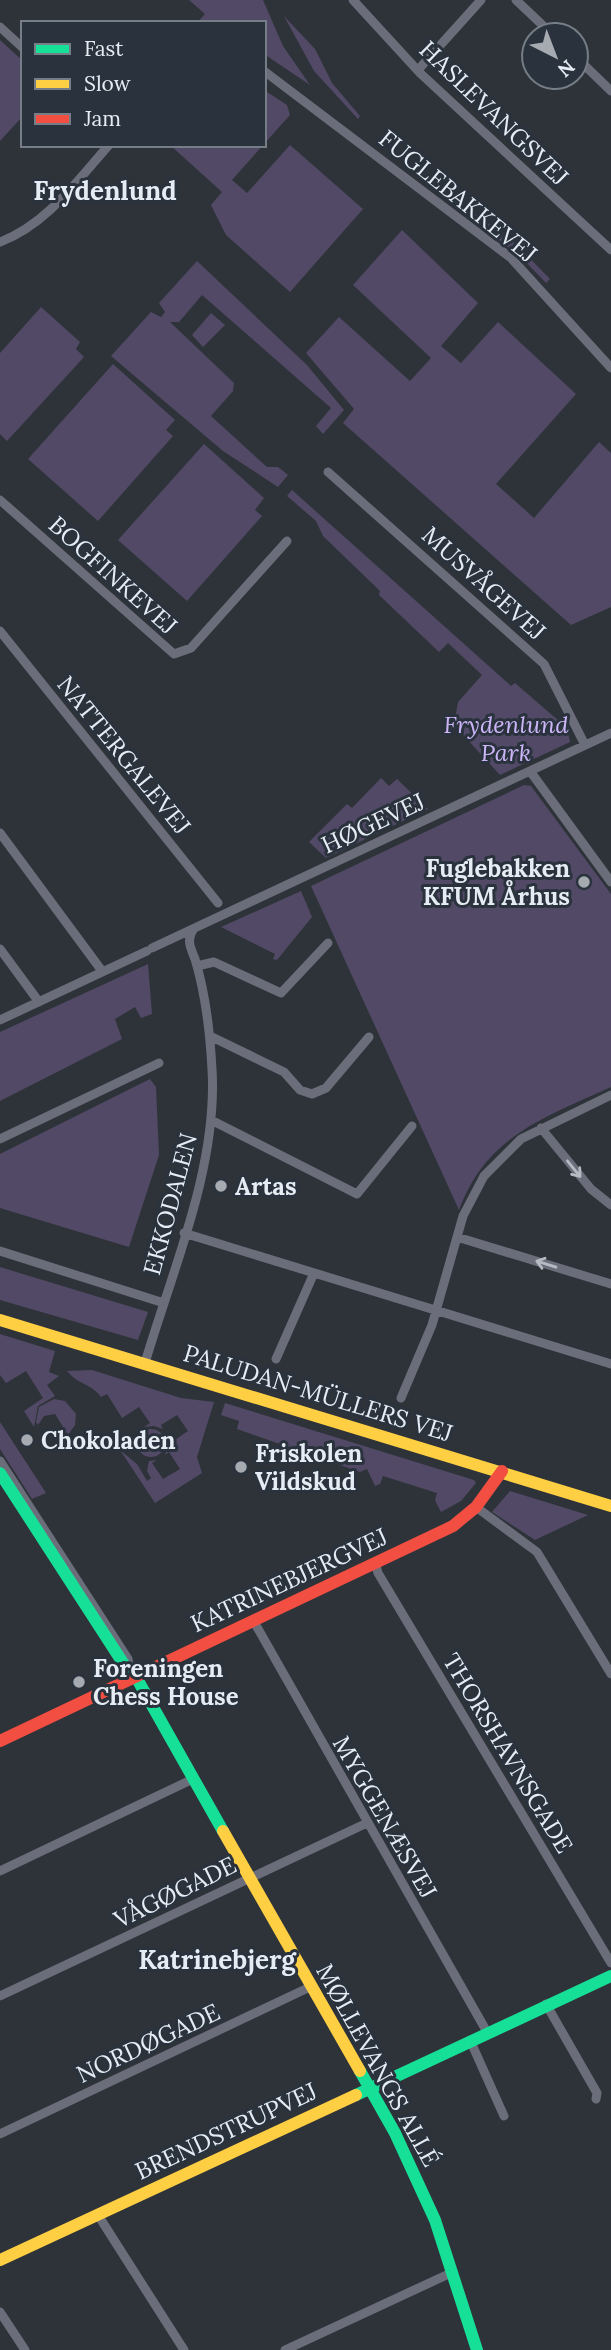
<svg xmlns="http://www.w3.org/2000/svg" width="611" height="2350" font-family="Lora,serif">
  <rect width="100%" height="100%" fill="#2e3339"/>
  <path fill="#514965" d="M189 0H263L283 46 310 85 264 54V23H197L205 14Z
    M284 16 315 49 332 83 360 116 358 119 314 71Z
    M0 40 23 61V116L0 141Z
    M264 90 287 105 290 115 264 144Z
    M170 145H263L232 180 247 193 290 145 363 209 290 292 226 235 211 205 222 192Z
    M437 187 513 241 550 279 546 283 522 258 435 190Z
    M402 230 478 303 441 346 461 363 498 322 576 394 496 484 534 518 599 442 611 453V607L571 625 343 423 354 409 306 353 339 317 410 381 431 358 353 285Z
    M197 261 307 365 344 410 323 434 316 426 331 408 202 295 179 322H170L234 383 233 391 211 416 267 467H278L288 475 278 487 223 451 111 356 151 312 161 317 165 312 159 303Z
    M41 307 80 342 76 349 84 357 7 441 0 434V353Z
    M211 313 225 325 203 347 192 335Z
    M113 364 175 420 166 430 173 436 98 521 28 459Z
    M204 444 264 498 255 510 262 516 187 601 118 540Z
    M292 490 511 686 515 683 567 728 570 742 500 775 454 725 458 702 482 675 448 643 439 652 379 595 380 591 323 536 316 521 287 496Z
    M381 778 389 786 397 779 428 809 326 858 309 842 347 804 352 808Z
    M524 785 531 786 611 894V1087C544 1118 487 1135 459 1210L311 886Z
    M301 891 312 917 277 960 273 959 275 954 221 927Z
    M148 964 152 1014 141 1018 135 1007 115 1019 122 1039 0 1101V1032Z
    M150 1079 156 1087 159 1155 129 1247 0 1208V1154Z
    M0 1267 148 1312 138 1340 0 1300Z
    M0 1334 55 1351 49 1372 59 1376 47 1385 55 1396 38 1406 34 1427 24 1411 43 1398 26 1371 6 1383 0 1375Z
    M92 1370 181 1398 214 1402 197 1457 202 1473 155 1503 120 1450 137 1464 147 1481 151 1478 147 1471 149 1461 157 1460 152 1463 163 1479 180 1469 169 1452 165 1455 169 1444 188 1431 177 1415 161 1425 163 1429 154 1426 144 1427 150 1423 139 1407 122 1418 107 1394 101 1397C92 1384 77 1384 67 1371Z
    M54 1399 65 1401 76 1414 75 1425 68 1435 55 1414 44 1416 38 1425 36 1422 39 1407Z
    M225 1403 474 1480 476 1483 461 1501 441 1512 435 1500 437 1493 383 1476 380 1484 375 1486 367 1469 360 1472 237 1429 239 1421 221 1415Z
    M0 1422 46 1493 32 1499 0 1449Z
    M137 1443a14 14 0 1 1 28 0a14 14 0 1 1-28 0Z
    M510 1491 588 1515 535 1540 492 1512Z"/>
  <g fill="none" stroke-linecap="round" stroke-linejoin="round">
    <path stroke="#6b6e7a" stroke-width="9" d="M353 0 420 73 611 250
      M516 0 553 35
      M0 27 23 48
      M576 57 611 91
      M418 70 481 0
      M264 71 511 258 611 368
      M0 242C47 224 76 182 109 145
      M328 472 544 664 585 745
      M0 500 174 654 191 648 287 541
      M0 631 218 903
      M530 771 611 882
      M0 833 102 971
      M152 948 611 733
      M0 949 39 1002
      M197 966 214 962 281 993 328 943
      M0 1020 147 951
      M210 1036 284 1072 300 1090 312 1094 326 1088 369 1037
      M211 1120 357 1194 412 1126
      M541 1128 591 1189 611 1205
      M0 1139 159 1063
      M184 1233 611 1364
      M457 1237 611 1284
      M0 1251 164 1303
      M276 1359 314 1273
      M145 1363C172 1271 218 1167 212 1069 210 1032 206 995 195 959 191 949 186 940 193 930
      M401 1398 432 1325 463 1216 484 1176 521 1139 611 1095
      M0 1461 128 1659 129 1667
      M476 1507 537 1552 611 1674
      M375 1562 378 1573 611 1963
      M253 1620 487 2032
      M0 1871 193 1779
      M0 1996 367 1823
      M546 2004 597 2093 596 2099
      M470 2040 504 2116
      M0 2134 312 1986
      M98 2215 184 2350
      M0 2312 25 2350
      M285 2350 453 2272"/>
    <path stroke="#16e098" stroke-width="12" d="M0 1473 123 1663 136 1677 223 1831
      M360 2071 395 2133 435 2220 477 2350
      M356 2095 611 1976"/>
    <path stroke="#ffcf43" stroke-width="12" d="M0 1320 611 1506
      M223 1831 360 2071
      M0 2260 356 2095"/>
    <path stroke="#f24e42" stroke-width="12" d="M0 1741 453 1526 476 1507 502 1471"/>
  </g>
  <defs><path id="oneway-shaft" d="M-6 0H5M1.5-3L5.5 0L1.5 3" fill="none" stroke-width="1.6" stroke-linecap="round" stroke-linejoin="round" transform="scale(1.75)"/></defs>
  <g stroke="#b5bac3">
    <use href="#oneway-shaft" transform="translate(574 1169) rotate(51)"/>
    <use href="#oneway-shaft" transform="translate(546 1264) rotate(-163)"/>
  </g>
  <g fill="#a6abb2" stroke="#2a333d" stroke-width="2.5">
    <circle cx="584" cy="882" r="7"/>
    <circle cx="221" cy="1186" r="7"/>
    <circle cx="27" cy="1440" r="7"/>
    <circle cx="241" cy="1467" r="7"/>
    <circle cx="79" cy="1682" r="7"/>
  </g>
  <g text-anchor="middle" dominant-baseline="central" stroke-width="6" stroke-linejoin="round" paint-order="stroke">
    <g font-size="24" fill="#e6ecf3" stroke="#2a333d">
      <text transform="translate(494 113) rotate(44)">HASLEVANGSVEJ</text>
      <text transform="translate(458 196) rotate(39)">FUGLEBAKKEVEJ</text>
      <text transform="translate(113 575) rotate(42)">BOGFINKEVEJ</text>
      <text transform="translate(484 583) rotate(42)">MUSVÅGEVEJ</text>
      <text transform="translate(124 755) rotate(51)">NATTERGALEVEJ</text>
      <text transform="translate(373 823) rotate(-25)">HØGEVEJ</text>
      <text transform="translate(170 1204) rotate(-75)">EKKODALEN</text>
      <text transform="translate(318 1393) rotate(17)">PALUDAN-MÜLLERS VEJ</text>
      <text transform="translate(289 1580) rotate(-25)">KATRINEBJERGVEJ</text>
      <text transform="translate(508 1753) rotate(59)">THORSHAVNSGADE</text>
      <text transform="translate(385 1817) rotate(60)">MYGGENÆSVEJ</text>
      <text transform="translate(175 1892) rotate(-26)">VÅGØGADE</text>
      <text transform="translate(148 2043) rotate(-25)">NORDØGADE</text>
      <text transform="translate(378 2065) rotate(61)">MØLLEVANGS ALLÉ</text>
      <text transform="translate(226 2131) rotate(-25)">BRENDSTRUPVEJ</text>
    </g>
    <g font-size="24" font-style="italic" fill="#cbb5f7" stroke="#2a333d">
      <text x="506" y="724">Frydenlund<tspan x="506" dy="28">Park</tspan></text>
    </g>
    <g font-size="24" font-weight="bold" fill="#e6ecf3" stroke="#2a333d" text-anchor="start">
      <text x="570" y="868" text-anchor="end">Fuglebakken<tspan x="570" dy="28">KFUM Århus</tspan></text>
      <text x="235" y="1186">Artas</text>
      <text x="41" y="1440">Chokoladen</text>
      <text x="255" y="1453">Friskolen<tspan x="255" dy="28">Vildskud</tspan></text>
      <text x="93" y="1668">Foreningen<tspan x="93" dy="28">Chess House</tspan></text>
    </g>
    <g font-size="26" font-weight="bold" fill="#e6ecf3" stroke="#2a333d">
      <text x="105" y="190">Frydenlund</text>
      <text x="217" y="1959">Katrinebjerg</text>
    </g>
  </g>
  <rect x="21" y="21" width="245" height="126" fill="#2a333d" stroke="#757d86" stroke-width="2"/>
  <rect x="35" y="44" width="35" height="10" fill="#16e098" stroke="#757d86" stroke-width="2"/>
  <text x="84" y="56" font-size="21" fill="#e6ecf3">Fast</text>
  <rect x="35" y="79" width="35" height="10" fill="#ffcf43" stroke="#757d86" stroke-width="2"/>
  <text x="84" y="91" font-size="21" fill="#e6ecf3">Slow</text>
  <rect x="35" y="114" width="35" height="10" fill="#f24e42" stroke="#757d86" stroke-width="2"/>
  <text x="84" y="126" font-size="21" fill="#e6ecf3">Jam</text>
  <g transform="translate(555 56) rotate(138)"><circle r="33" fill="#2a333d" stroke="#757d86" stroke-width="2"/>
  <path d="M0-5L12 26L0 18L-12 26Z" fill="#a6abb2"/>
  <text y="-10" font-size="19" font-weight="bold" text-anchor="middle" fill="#e6ecf3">N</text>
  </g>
</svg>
